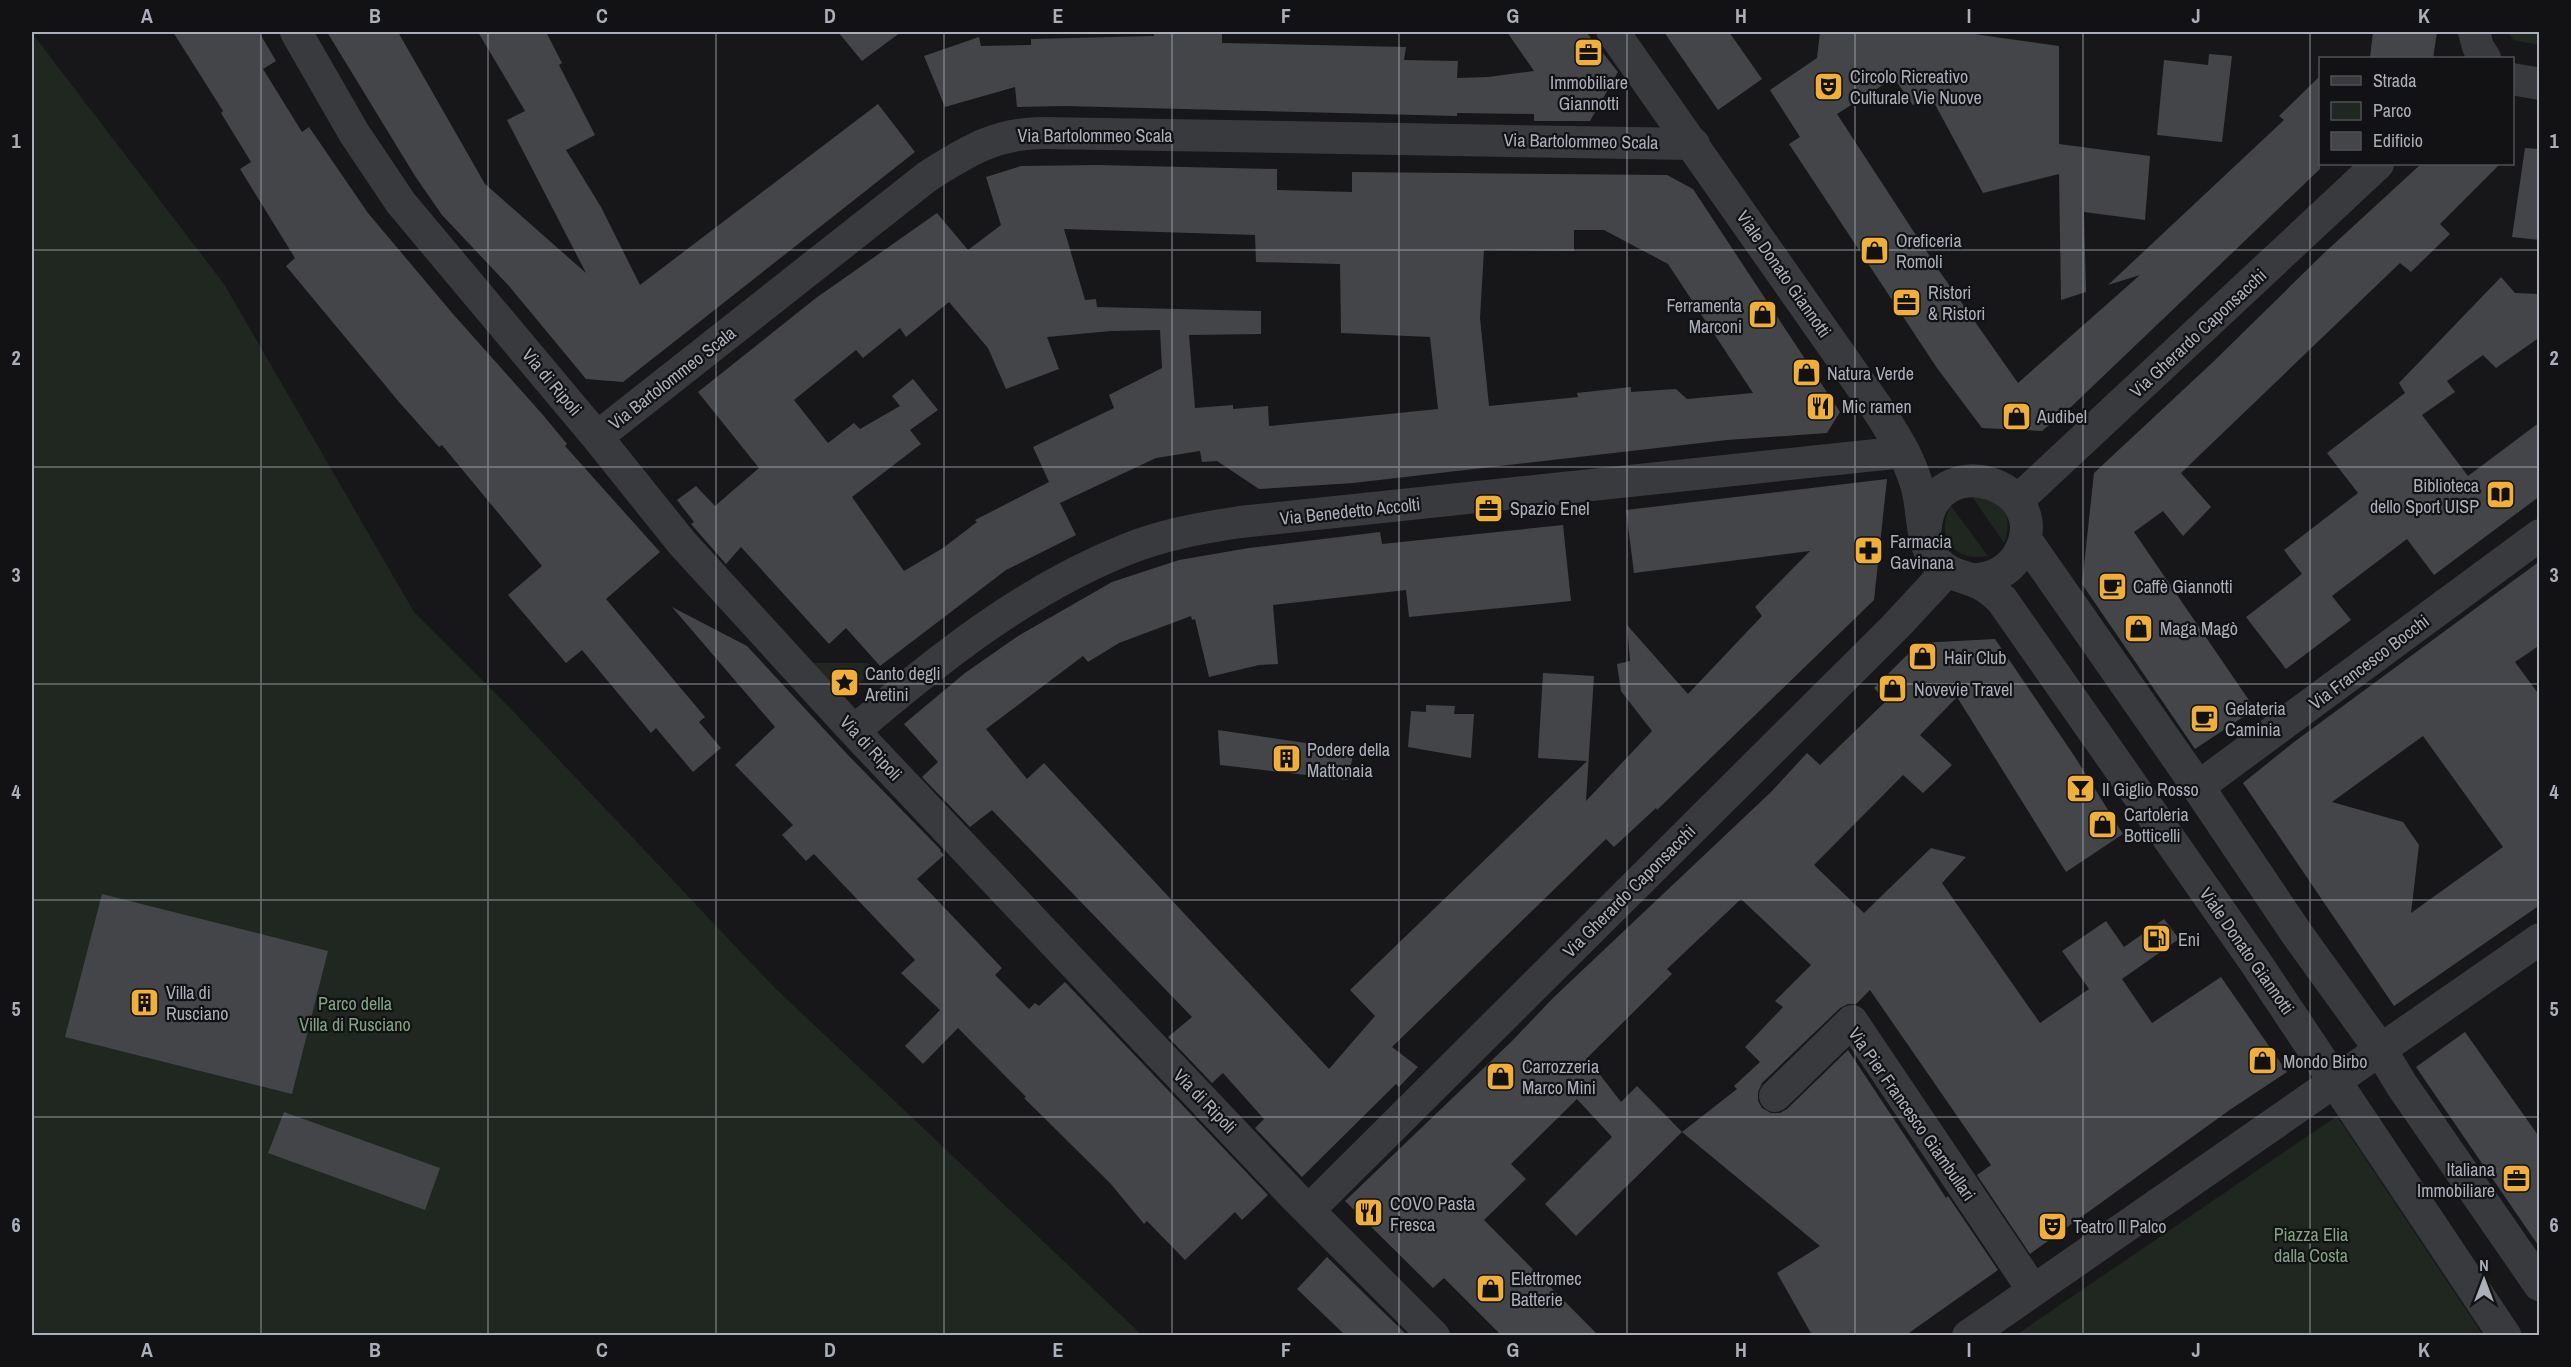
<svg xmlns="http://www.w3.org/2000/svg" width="2571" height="1367" font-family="'Archivo Narrow',sans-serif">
  <rect width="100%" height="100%" fill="#171719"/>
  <path fill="#1f2720" d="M2509 32H2539V45L2513 40Z
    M32 33 224 284 414 612 509 707 774 987 1142 1335H32Z
    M1971 495C1977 495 1986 495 1990 497 2009 506 2011 526 2004 543Z
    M1951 506 1988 556C1954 563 1934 536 1951 506Z
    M812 663H867L877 668 841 699Z
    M2337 1116 2483 1335H2016Z"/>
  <path fill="#444549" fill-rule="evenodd" d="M173 32H259L276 61 263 69 302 132 309 127 368 213 453 314 543 415 567 444 565 446 660 552 606 599 705 717 699 722 721 748 693 772 656 728 651 733 582 650 566 663 508 595 542 566 442 445 439 447 399 402 286 266 295 258 240 169 251 162 221 113 223 111Z
    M327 32H398L485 184 586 273 507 120 525 111 478 32H546L562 63 559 65 595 135 566 150 601 207 640 285 878 104 915 152 623 382 586 379 509 286 442 215 415 176Z
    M838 32H901L862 61Z
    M1154 32H1222V43L1406 47 1404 60 1458 61 1457 78 1488 77 1534 71 1507 32H1586L1618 72 1590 121H1534V114L1457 113V116L1065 106 1017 107 1015 87 945 107 924 56 979 37 981 46 1031 45V39L1154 36Z
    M1664 32H1729L1762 79 1718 110Z
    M1820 32H1960L2059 46V144L2150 156 2145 220 2084 212 2086 292 2061 300 2059 174 1983 193 1931 97 1913 105 1894 78 1837 114 1940 272 2018 383 2140 275 2108 285 2284 120 2279 116 2320 76V169L2072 406 2042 431 1982 428 1937 368 1789 144 1800 137 1770 90 1817 58Z
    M2373 32H2437L2433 58H2370Z
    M2209 54 2232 56 2222 142 2157 135 2164 60 2208 65Z
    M2525 148 2540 149V240L2512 237Z
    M2421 164H2500L2440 224 2450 234 2411 272 2400 263 2181 473 2211 507 2183 536 2163 511 2134 532 2255 709 2195 749 2082 584 2094 473 2213 362 2322 255Z
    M1098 165 1277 169V190L1352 192V172L1667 175 1693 189 1840 412 1827 433 1727 440 1353 483 1275 488 1259 489 1217 461 1202 462 1200 451 1156 458 1060 503 1076 535 1006 570 880 666 846 628 829 644 741 547 726 564 691 524 694 522 677 500 696 486 715 506 759 468 698 392 816 298 937 213 968 250 1001 225 986 177 1021 166ZM1064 229 1255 235 1256 262 1340 264 1341 333 1430 337 1438 409 1269 426 1268 406 1233 409V405L1195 408 1189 335 1261 334V311L1097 307 1096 299 1085 300ZM1574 230H1604L1668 264 1753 393 1687 399 1676 389 1631 392V387L1577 393 1578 397 1489 406 1480 318 1484 250 1574 251ZM949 302 988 348 1006 389 1059 369 1047 337 1111 331 1160 330 1162 368 1109 395 1114 408 1033 447 1049 482 975 520 977 522 943 548 904 571 852 497 921 444 910 430 938 410 913 379 892 396 900 406 860 429 854 423 828 443 794 400 856 350 863 358 900 328 906 337Z
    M2501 277 2515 293 2540 294V337L2496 368 2483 355 2447 381 2455 392 2422 415 2468 476 2540 422V496L2434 575 2407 539 2332 596 2351 620 2286 669 2246 617 2302 574 2284 550 2358 493 2327 453 2405 393 2399 383Z
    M1887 479 1874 600 1657 810 1656 808 1614 847 1606 839 1392 1047 1418 1067 1399 1087 1396 1084 1302 1177 1255 1128 1264 1119 1223 1073 1212 1083 1168 1037 1192 1017 992 810 970 827 922 777 938 762 904 724 965 673 1018 636 1112 582 1179 560 1249 548 1380 532 1382 544 1563 525 1571 601 1409 617 1406 590 1273 605 1278 664 1259 665 1209 677 1195 619 1192 620 1191 616 1119 643 1088 662 1083 656 986 729 1027 779 1044 763 1329 1069 1375 1016 1350 990 1587 761 1538 758 1543 673 1594 676 1586 801 1652 731 1621 691 1617 664 1630 661 1627 625 1688 694 1762 616 1755 607 1810 551 1634 573 1626 510Z
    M2540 561V645L2515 662 2540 696V905L2394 1006 2243 783 2294 742ZM2423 736 2503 847 2411 913 2419 845 2403 822 2332 802Z
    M672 607 747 646 847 754 941 850 940 851 944 855 917 879 1002 968 995 975 1029 1009 1035 1003 1039 1006 1065 982 1268 1195 1242 1220 1235 1212 1185 1260 1147 1221 1144 1224 1110 1183 1024 1098 1026 1097 958 1028 923 1064 905 1046 940 1010 901 973 915 960 814 854 806 861 782 835 793 825 735 765 775 727Z
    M1995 639 2075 757 2123 834 2066 872 1957 697 1920 735 1952 765 1923 793 1903 775 1814 865 1864 913 1931 848 1966 857 1942 883 2040 1023 2089 989 2062 951 2106 921 2124 947 2164 919 2179 939 2122 979 2152 1023 2221 977 2287 1072 2231 1109 2030 1254 1977 1175 1991 1165 1870 990 1856 1004H1848L1840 1008 1762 1083 1758 1092V1101L1762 1108 1771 1113H1780L1787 1109 1848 1050 1933 1178 1946 1198 1948 1196 1998 1270 1906 1335H1812L1777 1273 1820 1246 1682 1132 1576 1236 1545 1204 1612 1137 1577 1099 1511 1164 1526 1179 1484 1220 1598 1335H1501L1444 1278 1433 1288 1345 1201 1512 1041 1553 998 1771 792 1807 753 1820 765 1886 701 1874 688 1919 643ZM1741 899 1811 965 1775 1001 1783 1007 1745 1047 1760 1062 1734 1086 1737 1089 1682 1132 1637 1086 1621 1102 1587 1058 1672 974 1667 969Z
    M1426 705 1455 706 1454 714H1474L1471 758 1408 747 1411 711 1426 712Z
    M1218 730 1354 750 1348 780 1220 765Z
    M102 894 328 951 292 1094 65 1037Z
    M2465 1032 2540 1138V1248L2416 1067Z
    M284 1112 440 1168 425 1210 268 1153Z
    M1327 1257 1375 1304 1407 1335H1345L1297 1289Z"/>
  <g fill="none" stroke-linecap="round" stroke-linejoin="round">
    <path stroke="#393a3e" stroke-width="32" d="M296 32 354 133 401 203 597 437 682 543 854 731 1145 1039 1294 1196 1434 1336
      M2474 32 2478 47 2485 58
      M2512 79 2540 84
      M597 437 928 176C966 152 995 133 1043 133L1694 144
      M2017 501 2378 164
      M854 731C937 660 1023 591 1125 550 1161 535 1201 528 1240 522L1904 452
      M2198 787 2540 535
      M1775 1096 1852 1021 2033 1290
      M1309 1210 1895 627 1947 571
      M1968 1336 2540 939"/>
    <path stroke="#393a3e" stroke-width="33" d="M1613 32 1877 408C1893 433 1909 457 1917 486 1924 509 1920 541 1936 561 1946 573 1958 575 1972 580 1983 583 1994 592 2002 600L2256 963 2505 1336
      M1925 530C1931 444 2058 483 2019 554 2009 571 1992 579 1973 580
      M2025 539 2198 787 2297 934 2380 1049 2401 1084 2540 1285"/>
  </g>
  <path fill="none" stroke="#aaafb9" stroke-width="1.5" stroke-opacity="0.55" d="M261 32V1336M488 32V1336M716 32V1336M944 32V1336M1172 32V1336M1399 32V1336M1627 32V1336M1855 32V1336M2083 32V1336M2310 32V1336M32 250H2540M32 467H2540M32 684H2540M32 900H2540M32 1117H2540"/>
  <defs>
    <symbol id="office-square" viewBox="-11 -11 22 22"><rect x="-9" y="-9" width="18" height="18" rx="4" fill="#efaf3a" stroke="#121215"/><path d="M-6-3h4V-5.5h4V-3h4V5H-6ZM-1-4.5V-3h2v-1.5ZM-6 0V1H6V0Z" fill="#111"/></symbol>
    <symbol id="theatre-square" viewBox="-11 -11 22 22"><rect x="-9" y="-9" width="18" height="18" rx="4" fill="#efaf3a" stroke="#121215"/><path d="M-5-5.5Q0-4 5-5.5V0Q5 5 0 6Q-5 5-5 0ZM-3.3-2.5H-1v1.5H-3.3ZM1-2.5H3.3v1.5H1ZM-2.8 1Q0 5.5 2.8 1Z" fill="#111"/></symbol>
    <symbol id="shop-square" viewBox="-11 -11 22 22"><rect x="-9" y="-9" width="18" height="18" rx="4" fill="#efaf3a" stroke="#121215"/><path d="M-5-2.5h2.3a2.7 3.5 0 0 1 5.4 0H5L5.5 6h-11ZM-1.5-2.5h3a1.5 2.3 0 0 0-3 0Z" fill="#111"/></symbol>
    <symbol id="restaurant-square" viewBox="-11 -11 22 22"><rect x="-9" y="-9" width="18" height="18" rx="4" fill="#efaf3a" stroke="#121215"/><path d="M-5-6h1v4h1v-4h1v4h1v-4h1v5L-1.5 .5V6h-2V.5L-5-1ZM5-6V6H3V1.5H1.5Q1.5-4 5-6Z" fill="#111"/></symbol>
    <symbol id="library-square" viewBox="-11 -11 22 22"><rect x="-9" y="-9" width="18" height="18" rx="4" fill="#efaf3a" stroke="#121215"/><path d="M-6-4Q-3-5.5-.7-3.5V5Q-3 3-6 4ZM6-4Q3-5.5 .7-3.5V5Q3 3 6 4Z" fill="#111"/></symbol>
    <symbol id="pharmacy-square" viewBox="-11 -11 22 22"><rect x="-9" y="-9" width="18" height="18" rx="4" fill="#efaf3a" stroke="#121215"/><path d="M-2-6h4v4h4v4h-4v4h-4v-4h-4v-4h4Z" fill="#111"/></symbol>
    <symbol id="cafe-square" viewBox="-11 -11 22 22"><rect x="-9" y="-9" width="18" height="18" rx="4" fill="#efaf3a" stroke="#121215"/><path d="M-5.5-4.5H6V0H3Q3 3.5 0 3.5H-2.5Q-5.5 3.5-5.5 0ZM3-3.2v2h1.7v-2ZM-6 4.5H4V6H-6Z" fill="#111"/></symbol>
    <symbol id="sight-square" viewBox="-11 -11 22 22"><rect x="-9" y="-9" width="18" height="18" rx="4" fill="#efaf3a" stroke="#121215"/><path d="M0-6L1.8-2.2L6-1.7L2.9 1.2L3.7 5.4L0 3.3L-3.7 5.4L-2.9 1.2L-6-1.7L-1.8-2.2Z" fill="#111"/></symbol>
    <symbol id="building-square" viewBox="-11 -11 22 22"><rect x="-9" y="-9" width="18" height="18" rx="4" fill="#efaf3a" stroke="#121215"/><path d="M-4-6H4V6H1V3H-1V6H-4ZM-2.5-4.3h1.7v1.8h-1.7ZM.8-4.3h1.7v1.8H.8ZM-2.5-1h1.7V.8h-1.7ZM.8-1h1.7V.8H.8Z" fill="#111"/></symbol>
    <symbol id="bar-square" viewBox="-11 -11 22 22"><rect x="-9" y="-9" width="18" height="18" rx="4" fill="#efaf3a" stroke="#121215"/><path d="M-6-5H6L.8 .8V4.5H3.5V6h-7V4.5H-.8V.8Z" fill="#111"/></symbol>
    <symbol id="fuel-square" viewBox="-11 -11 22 22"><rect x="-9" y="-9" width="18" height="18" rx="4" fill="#efaf3a" stroke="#121215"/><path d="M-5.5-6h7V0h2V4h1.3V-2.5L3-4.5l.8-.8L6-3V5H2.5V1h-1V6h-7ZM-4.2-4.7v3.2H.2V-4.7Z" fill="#111"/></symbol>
  </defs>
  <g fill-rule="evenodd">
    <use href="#office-square" x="1572" y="36" width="33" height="33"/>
    <use href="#theatre-square" x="1812" y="70" width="33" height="33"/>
    <use href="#shop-square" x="1858" y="234" width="33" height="33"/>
    <use href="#office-square" x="1890" y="286" width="33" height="33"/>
    <use href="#shop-square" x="1746" y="298" width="33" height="33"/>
    <use href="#shop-square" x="1790" y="356" width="33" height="33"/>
    <use href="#restaurant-square" x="1804" y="390" width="33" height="33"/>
    <use href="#shop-square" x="2000" y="400" width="33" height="33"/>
    <use href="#library-square" x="2484" y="478" width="33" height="33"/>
    <use href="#office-square" x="1472" y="492" width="33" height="33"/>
    <use href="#pharmacy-square" x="1852" y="534" width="33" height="33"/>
    <use href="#cafe-square" x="2096" y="570" width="33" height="33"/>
    <use href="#shop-square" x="2122" y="612" width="33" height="33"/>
    <use href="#shop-square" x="1906" y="640" width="33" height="33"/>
    <use href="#sight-square" x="828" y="666" width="33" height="33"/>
    <use href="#shop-square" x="1876" y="672" width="33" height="33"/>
    <use href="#cafe-square" x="2188" y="702" width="33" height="33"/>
    <use href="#building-square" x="1270" y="742" width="33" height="33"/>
    <use href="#bar-square" x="2064" y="772" width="33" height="33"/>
    <use href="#shop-square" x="2086" y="808" width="33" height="33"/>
    <use href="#fuel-square" x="2140" y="922" width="33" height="33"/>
    <use href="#building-square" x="128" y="986" width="33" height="33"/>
    <use href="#shop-square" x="2246" y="1044" width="33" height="33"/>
    <use href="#shop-square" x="1484" y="1060" width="33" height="33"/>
    <use href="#office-square" x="2500" y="1162" width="33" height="33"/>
    <use href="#restaurant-square" x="1352" y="1196" width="33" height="33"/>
    <use href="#theatre-square" x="2036" y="1210" width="33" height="33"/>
    <use href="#shop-square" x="1474" y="1272" width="33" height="33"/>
  </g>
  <g text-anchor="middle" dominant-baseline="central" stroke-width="4.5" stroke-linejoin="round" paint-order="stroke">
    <g font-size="18" fill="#aaafb9" stroke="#121215" text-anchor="start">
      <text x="1850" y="76">Circolo Ricreativo<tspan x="1850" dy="21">Culturale Vie Nuove</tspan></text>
      <text x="1589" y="82" text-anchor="middle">Immobiliare<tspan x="1589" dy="21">Giannotti</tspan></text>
      <text x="1896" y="240">Oreficeria<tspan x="1896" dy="21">Romoli</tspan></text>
      <text x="1928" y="292">Ristori<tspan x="1928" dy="21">&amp; Ristori</tspan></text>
      <text x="1742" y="305" text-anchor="end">Ferramenta<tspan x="1742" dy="21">Marconi</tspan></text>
      <text x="1827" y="373">Natura Verde</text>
      <text x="1842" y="406">Mic ramen</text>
      <text x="2037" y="416">Audibel</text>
      <text x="2479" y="485" text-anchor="end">Biblioteca<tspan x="2479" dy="21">dello Sport UISP</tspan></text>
      <text x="1510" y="508">Spazio Enel</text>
      <text x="1890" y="541">Farmacia<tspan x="1890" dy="21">Gavinana</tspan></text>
      <text x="2133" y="586">Caffè Giannotti</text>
      <text x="2160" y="628">Maga Magò</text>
      <text x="1944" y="657">Hair Club</text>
      <text x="865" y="673">Canto degli<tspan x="865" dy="21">Aretini</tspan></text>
      <text x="1914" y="689">Novevie Travel</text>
      <text x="2225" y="708">Gelateria<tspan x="2225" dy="21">Caminia</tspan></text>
      <text x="1307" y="749">Podere della<tspan x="1307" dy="21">Mattonaia</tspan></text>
      <text x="2102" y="789">Il Giglio Rosso</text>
      <text x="2124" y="814">Cartoleria<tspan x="2124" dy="21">Botticelli</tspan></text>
      <text x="2178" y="939">Eni</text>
      <text x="166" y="992">Villa di<tspan x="166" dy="21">Rusciano</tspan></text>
      <text x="2283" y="1061">Mondo Birbo</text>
      <text x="1522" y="1066">Carrozzeria<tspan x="1522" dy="21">Marco Mini</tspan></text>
      <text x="2495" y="1169" text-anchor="end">Italiana<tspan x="2495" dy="21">Immobiliare</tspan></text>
      <text x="1390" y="1203">COVO Pasta<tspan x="1390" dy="21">Fresca</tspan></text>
      <text x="2073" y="1226">Teatro Il Palco</text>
      <text x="1511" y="1278">Elettromec<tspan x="1511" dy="21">Batterie</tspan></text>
    </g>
    <g font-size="18" fill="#aaafb9" stroke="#121215">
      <text x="1095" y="135">Via Bartolommeo Scala</text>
      <text transform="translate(1581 141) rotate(1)">Via Bartolommeo Scala</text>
      <text transform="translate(1784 274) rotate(55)">Viale Donato Giannotti</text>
      <text transform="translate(2198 333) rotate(-43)">Via Gherardo Caponsacchi</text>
      <text transform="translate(672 378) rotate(-38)">Via Bartolommeo Scala</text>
      <text transform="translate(552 382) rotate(50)">Via di Ripoli</text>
      <text transform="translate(1350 511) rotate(-6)">Via Benedetto Accolti</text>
      <text transform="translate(2369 662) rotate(-37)">Via Francesco Bocchi</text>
      <text transform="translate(871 748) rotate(47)">Via di Ripoli</text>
      <text transform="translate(1629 891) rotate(-45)">Via Gherardo Caponsacchi</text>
      <text transform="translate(2247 951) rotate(55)">Viale Donato Giannotti</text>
      <text transform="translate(1205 1101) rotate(46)">Via di Ripoli</text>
      <text transform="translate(1912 1114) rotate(55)">Via Pier Francesco Giambullari</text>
    </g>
    <g font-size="18" fill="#81a483" stroke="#121215">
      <text x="355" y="1003">Parco della<tspan x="355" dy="21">Villa di Rusciano</tspan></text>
      <text x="2311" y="1234">Piazza Elia<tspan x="2311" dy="21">dalla Costa</tspan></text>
    </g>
  </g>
  <rect width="2571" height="1367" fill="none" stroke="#121215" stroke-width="66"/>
  <rect x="2319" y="57" width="195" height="108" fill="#121215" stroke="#4f5157" stroke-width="1.5"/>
  <rect x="2331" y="76" width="30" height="9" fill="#393a3e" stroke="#4f5157" stroke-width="1.5"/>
  <text x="2373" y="87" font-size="18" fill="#aaafb9">Strada</text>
  <rect x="2331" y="102" width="30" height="18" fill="#1f2720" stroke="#4f5157" stroke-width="1.5"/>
  <text x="2373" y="117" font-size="18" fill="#aaafb9">Parco</text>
  <rect x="2331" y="132" width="30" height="18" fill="#444549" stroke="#4f5157" stroke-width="1.5"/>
  <text x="2373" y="147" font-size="18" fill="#aaafb9">Edificio</text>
  <g transform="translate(2484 1280)" stroke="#121215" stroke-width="4.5" paint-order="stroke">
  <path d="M0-4.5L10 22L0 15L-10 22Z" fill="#aaafb9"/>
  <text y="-9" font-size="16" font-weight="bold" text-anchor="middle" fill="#aaafb9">N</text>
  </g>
  <rect x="33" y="33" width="2505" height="1301" fill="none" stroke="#aaafb9" stroke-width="2"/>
  <g font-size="20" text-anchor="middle" font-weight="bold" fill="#aaafb9">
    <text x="147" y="23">A</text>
    <text x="375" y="23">B</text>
    <text x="602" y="23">C</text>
    <text x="830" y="23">D</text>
    <text x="1058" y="23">E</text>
    <text x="1286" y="23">F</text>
    <text x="1513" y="23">G</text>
    <text x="1741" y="23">H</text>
    <text x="1969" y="23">I</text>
    <text x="2196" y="23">J</text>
    <text x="2424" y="23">K</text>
    <text x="16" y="148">1</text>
    <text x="2554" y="148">1</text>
    <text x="16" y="365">2</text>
    <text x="2554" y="365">2</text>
    <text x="16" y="582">3</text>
    <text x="2554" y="582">3</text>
    <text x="16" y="799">4</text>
    <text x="2554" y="799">4</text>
    <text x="16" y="1016">5</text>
    <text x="2554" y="1016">5</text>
    <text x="16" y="1232">6</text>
    <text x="2554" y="1232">6</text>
    <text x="147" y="1357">A</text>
    <text x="375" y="1357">B</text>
    <text x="602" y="1357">C</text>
    <text x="830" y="1357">D</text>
    <text x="1058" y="1357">E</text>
    <text x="1286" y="1357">F</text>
    <text x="1513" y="1357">G</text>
    <text x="1741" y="1357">H</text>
    <text x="1969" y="1357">I</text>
    <text x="2196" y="1357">J</text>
    <text x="2424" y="1357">K</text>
  </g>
</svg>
